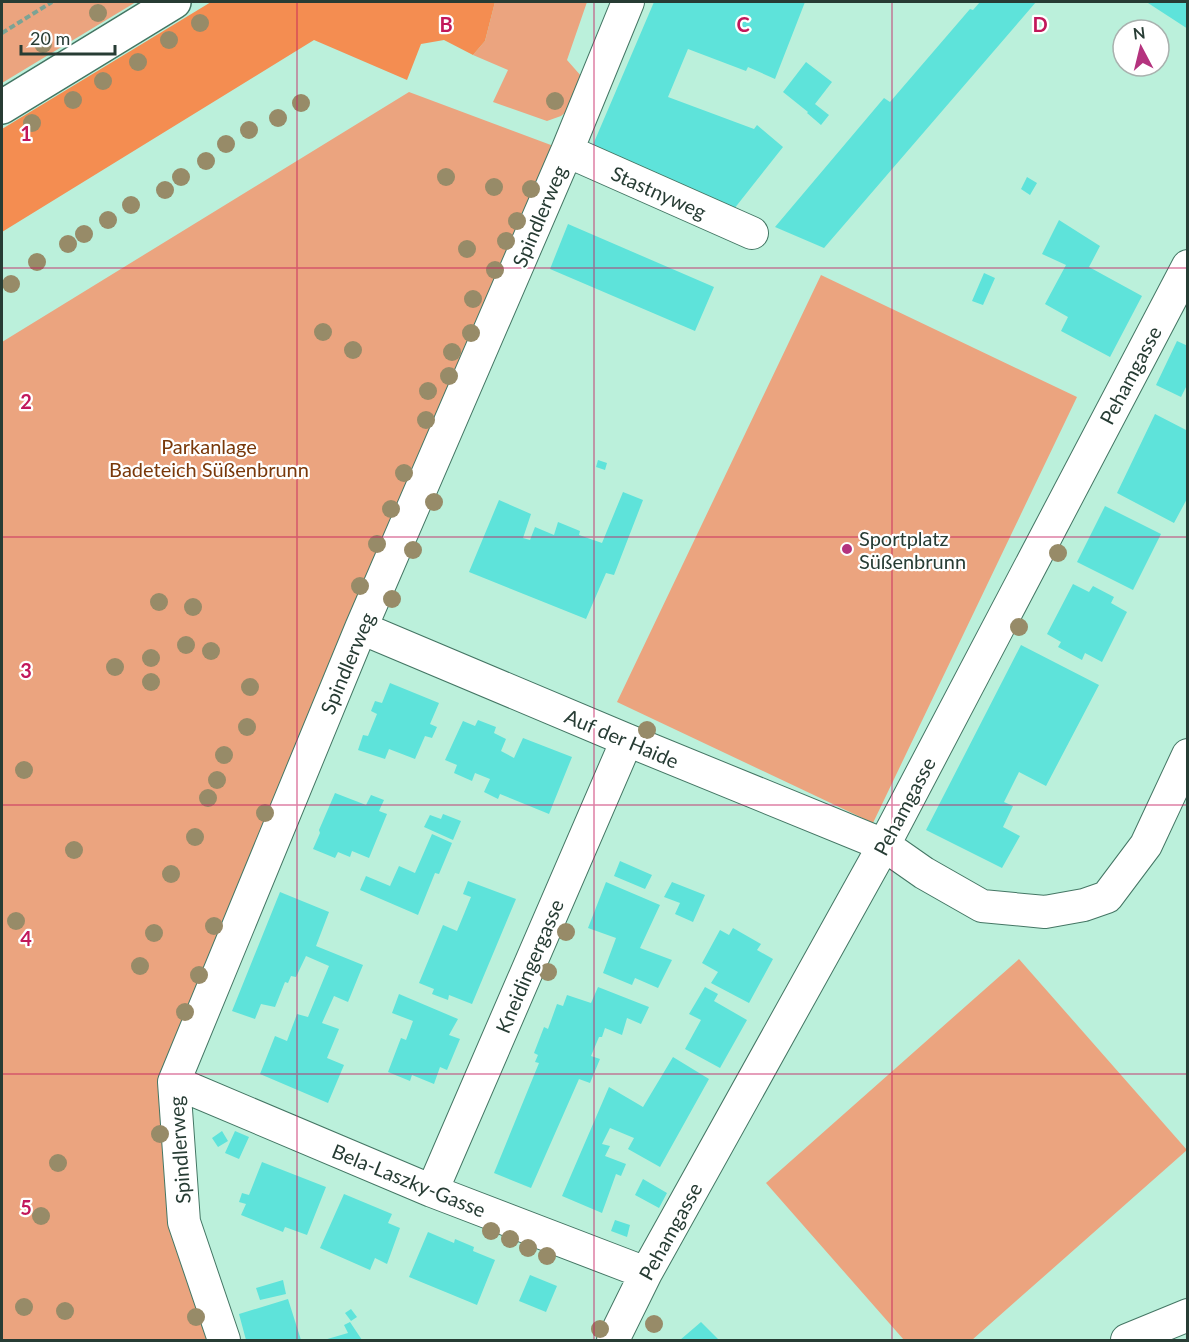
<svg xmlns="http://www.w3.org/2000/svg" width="1189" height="1342" font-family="Lato,sans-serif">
  <rect width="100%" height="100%" fill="#bbf0db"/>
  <path fill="#eba47f" d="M2 2H136L2 83Z
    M495 2H587L567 60 582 77 573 106 561 116 547 121 493 102 508 70 473 55 485 41Z
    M409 92 567 151 174 1082 184 1222 224 1340H2V342Z
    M821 275 1077 397 873 823 617 702Z
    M1019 959 1187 1150 972 1340H904L766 1183Z"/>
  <path fill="#f48d51" d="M211 2H495L485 41 473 55 444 40 421 44 407 80 314 40 2 232V129Z"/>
  <path fill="#5ee3da" d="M654 2H805L775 79 748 67 746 71 688 49 668 97 754 129 757 125 783 147 734 209 592 147Z
    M980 2H1036L824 248 775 227 884 98 890 102 970 9 973 10Z
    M1149 2H1188V29L1148 3Z
    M806 62 832 82 815 104 829 115 821 125 807 113 808 112 783 92Z
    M1027 177 1037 183 1030 195 1021 189Z
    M1059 220 1100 246 1089 267 1142 296 1110 357 1061 331 1068 317 1045 304 1066 265 1042 254Z
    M568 224 714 287 695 331 550 269Z
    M984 273 995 278 983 305 972 301Z
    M1177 341 1188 346V383L1181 397 1156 385Z
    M1155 414 1188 431V497L1174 523 1117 493Z
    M598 460 607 463 605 470 596 467Z
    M623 492 643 500 614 575 606 573 586 619 469 572 499 500 531 514 523 538 530 540 535 527 554 535 558 522 580 531 579 535 602 543Z
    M1105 506 1161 534 1133 590 1077 562Z
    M1073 584 1089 592 1093 586 1114 597 1111 603 1127 612 1102 662 1085 653 1082 660 1058 647 1061 642 1047 634Z
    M1021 645 1099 685 1046 786 1019 772 1004 802 1013 806 1003 827 1020 836 1002 868 926 830Z
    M390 683 439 703 430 724 437 727 432 738 425 736 415 759 389 749 385 759 358 750 363 735 368 736 377 714 371 711 375 701 382 703Z
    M478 720 496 727 494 733 506 739 501 751 514 758 523 738 572 757 549 814 500 794 498 799 484 792 490 779 475 773 472 781 454 773 457 765 445 760 463 721 475 726Z
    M335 793 366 805 371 795 384 800 379 811 387 814 369 858 352 851 350 857 338 852 335 858 313 849 320 833 319 830Z
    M443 814 461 821 453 840 424 827 430 815 441 819Z
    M432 834 452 843 439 874 435 873 418 915 360 890 366 876 390 886 399 866 415 873Z
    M620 861 652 875 645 889 614 876Z
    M468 881 516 899 472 1004 449 995 448 1000 432 994 434 989 419 983 443 925 457 931 471 897 463 894Z
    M606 882 660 905 640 948 672 960 658 988 635 978 632 985 603 973 616 938 588 928Z
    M672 882 705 895 693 922 675 914 680 903 664 897Z
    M280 892 329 912 316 946 363 965 348 1002 334 996 322 1023 339 1029 327 1058 344 1065 328 1103 260 1074 275 1036 287 1041 297 1014 308 1017 329 966 306 956 296 977 291 976 288 983 285 982 275 1007 261 1004 255 1019 232 1011Z
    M733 928 761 944 757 950 773 959 749 1003 711 983 718 972 702 963 720 930 729 935Z
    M598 987 649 1007 641 1024 627 1018 622 1035 605 1028 602 1037H599L591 1056 600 1059 590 1083 579 1079 531 1188 494 1173 539 1063 535 1062 538 1055 534 1053 544 1027 548 1029 557 1004 563 1006 567 995 591 1003Z
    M705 987 718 994 714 1001 747 1020 720 1068 685 1049 701 1020 689 1014Z
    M399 994 458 1019 449 1035 460 1039 447 1070 440 1067 434 1084 412 1075 410 1081 388 1072 401 1038 406 1040 413 1021 392 1013Z
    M673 1057 709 1079 660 1167 628 1149 634 1138 610 1128 602 1144 610 1146 605 1156 626 1164 621 1176 616 1174 602 1213 562 1196 609 1087 643 1107Z
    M222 1131 228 1141 218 1147 212 1138Z
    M235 1131 249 1137 239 1159 225 1153Z
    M262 1162 326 1187 307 1235 285 1227 283 1232 241 1215 246 1204 239 1202 242 1193 249 1195Z
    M643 1179 667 1193 659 1208 635 1195Z
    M344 1194 392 1214 388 1223 400 1228 387 1264 375 1258 370 1270 320 1248Z
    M615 1220 630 1225 627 1237 611 1231Z
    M428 1232 454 1243 455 1239 474 1247 473 1251 495 1260 477 1305 409 1277Z
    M530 1275 557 1286 546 1312 519 1301Z
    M283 1280 286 1294 260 1300 256 1288Z
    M288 1299 301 1340H246L239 1314Z
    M351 1309 357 1317 351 1321 345 1313Z
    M350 1322 362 1340H324L348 1333 344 1325Z
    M701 1322 719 1340H680Z"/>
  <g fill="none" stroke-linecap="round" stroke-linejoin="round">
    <defs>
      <path id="minor" d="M567 151 752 233
        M361 628 627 740 884 845 924 873 982 906 1045 912 1084 905 1107 897 1146 845 1188 755
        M174 1082 432 1191 646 1273
        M432 1191 627 740
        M224 1340 184 1222 174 1082 361 628 567 151 628 2
        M613 1340 646 1273 884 845 1188 266
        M1127 1340 1188 1315"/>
      <path id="major" d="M2 107 174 2"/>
    </defs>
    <use href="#minor" stroke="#447664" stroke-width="34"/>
    <use href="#major" stroke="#447664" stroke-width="36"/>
    <path stroke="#7ca394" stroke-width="4" stroke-dasharray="6 3" stroke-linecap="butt" d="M2 33 52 2"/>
    <use href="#minor" stroke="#fff" stroke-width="32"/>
    <use href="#major" stroke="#fff" stroke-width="33"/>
  </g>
  <g fill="#978b68">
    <circle cx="98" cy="13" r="9"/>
    <circle cx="200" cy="23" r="9"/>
    <circle cx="169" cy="40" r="9"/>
    <circle cx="43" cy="44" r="9"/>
    <circle cx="138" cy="62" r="9"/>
    <circle cx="103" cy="81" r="9"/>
    <circle cx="73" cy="100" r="9"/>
    <circle cx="555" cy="101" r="9"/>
    <circle cx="301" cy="103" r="9"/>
    <circle cx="278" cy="118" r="9"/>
    <circle cx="32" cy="123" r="9"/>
    <circle cx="249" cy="130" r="9"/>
    <circle cx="226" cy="144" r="9"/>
    <circle cx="206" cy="161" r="9"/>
    <circle cx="181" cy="177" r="9"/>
    <circle cx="446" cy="177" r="9"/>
    <circle cx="494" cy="187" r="9"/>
    <circle cx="531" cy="189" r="9"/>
    <circle cx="165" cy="190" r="9"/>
    <circle cx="131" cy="205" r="9"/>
    <circle cx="108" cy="220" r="9"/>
    <circle cx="517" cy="221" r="9"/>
    <circle cx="84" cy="234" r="9"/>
    <circle cx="506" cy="241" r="9"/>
    <circle cx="68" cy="244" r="9"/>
    <circle cx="467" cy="249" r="9"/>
    <circle cx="37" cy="262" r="9"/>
    <circle cx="495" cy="270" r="9"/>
    <circle cx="11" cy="284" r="9"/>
    <circle cx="473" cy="299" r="9"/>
    <circle cx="323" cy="332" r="9"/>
    <circle cx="471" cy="333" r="9"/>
    <circle cx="353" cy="350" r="9"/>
    <circle cx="452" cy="352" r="9"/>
    <circle cx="449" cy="376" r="9"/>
    <circle cx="428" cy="391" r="9"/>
    <circle cx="426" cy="420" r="9"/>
    <circle cx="404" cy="473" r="9"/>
    <circle cx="434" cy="502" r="9"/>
    <circle cx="391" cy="509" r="9"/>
    <circle cx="377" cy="544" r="9"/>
    <circle cx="413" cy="550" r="9"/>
    <circle cx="1058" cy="553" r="9"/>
    <circle cx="360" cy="586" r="9"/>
    <circle cx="392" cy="599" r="9"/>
    <circle cx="159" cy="602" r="9"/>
    <circle cx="193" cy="607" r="9"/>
    <circle cx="1019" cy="627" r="9"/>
    <circle cx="186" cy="645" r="9"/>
    <circle cx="211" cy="651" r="9"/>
    <circle cx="151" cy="658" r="9"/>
    <circle cx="115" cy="667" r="9"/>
    <circle cx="151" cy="682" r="9"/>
    <circle cx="250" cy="687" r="9"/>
    <circle cx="247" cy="727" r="9"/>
    <circle cx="647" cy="730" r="9"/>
    <circle cx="224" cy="755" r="9"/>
    <circle cx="24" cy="770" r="9"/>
    <circle cx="217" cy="780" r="9"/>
    <circle cx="208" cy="798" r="9"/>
    <circle cx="265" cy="813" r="9"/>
    <circle cx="195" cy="837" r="9"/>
    <circle cx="74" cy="850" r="9"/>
    <circle cx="171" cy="874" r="9"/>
    <circle cx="16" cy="921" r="9"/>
    <circle cx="214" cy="926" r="9"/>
    <circle cx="566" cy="932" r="9"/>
    <circle cx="154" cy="933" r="9"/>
    <circle cx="140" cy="966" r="9"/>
    <circle cx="548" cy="972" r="9"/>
    <circle cx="199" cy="975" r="9"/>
    <circle cx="185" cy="1012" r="9"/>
    <circle cx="160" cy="1134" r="9"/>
    <circle cx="58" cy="1163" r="9"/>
    <circle cx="41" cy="1216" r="9"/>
    <circle cx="491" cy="1231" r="9"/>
    <circle cx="510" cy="1239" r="9"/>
    <circle cx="528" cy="1248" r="9"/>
    <circle cx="547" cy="1256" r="9"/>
    <circle cx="24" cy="1307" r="9"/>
    <circle cx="65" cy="1311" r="9"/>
    <circle cx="196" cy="1317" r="9"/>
    <circle cx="654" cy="1324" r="9"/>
    <circle cx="600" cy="1329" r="9"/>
  </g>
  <path fill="none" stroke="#c2185b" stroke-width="1.5" stroke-opacity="0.55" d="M297 2V1340M594 2V1340M892 2V1340M2 268H1188M2 537H1188M2 805H1188M2 1074H1188"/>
  <circle fill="#b4337e" stroke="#fff" stroke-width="2" cx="847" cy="549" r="6"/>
  <g text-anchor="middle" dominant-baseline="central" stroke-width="4.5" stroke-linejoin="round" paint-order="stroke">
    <g font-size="20" fill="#273c34" stroke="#fff">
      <text transform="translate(659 192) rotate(24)">Stastnyweg</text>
      <text transform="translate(539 216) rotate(-67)">Spindlerweg</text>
      <text transform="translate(1130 375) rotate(-62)">Pehamgasse</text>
      <text transform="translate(347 663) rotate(-67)">Spindlerweg</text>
      <text transform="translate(622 738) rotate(23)">Auf der Haide</text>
      <text transform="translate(904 806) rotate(-62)">Pehamgasse</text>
      <text transform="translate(529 966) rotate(-67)">Kneidingergasse</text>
      <text transform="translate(179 1150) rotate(-94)">Spindlerweg</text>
      <text transform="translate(409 1180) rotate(22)">Bela-Laszky-Gasse</text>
      <text transform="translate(670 1231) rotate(-61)">Pehamgasse</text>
    </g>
    <g font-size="20" fill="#79380a" stroke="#fff">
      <text x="209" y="446">Parkanlage<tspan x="209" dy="23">Badeteich Süßenbrunn</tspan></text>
    </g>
    <g font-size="20" fill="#273c34" stroke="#fff" text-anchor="start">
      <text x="859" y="538">Sportplatz<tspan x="859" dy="23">Süßenbrunn</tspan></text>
    </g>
  </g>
  <g font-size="20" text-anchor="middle" font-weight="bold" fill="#c2185b" stroke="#fff" stroke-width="4.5" stroke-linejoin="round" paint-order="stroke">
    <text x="446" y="32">B</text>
    <text x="743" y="32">C</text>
    <text x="1040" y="32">D</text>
    <text x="26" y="141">1</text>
    <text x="26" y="409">2</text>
    <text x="26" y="678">3</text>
    <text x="26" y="946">4</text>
    <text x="26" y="1215">5</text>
  </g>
  <rect width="1189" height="1342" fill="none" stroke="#273c34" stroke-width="6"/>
  <g transform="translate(1141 48) rotate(353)"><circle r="28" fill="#ffffff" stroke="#a9b1ae" stroke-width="1.5"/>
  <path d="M0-4.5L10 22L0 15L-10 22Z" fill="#b4337e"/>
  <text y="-9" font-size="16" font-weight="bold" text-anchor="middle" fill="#273c34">N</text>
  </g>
  <path d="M21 45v9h94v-9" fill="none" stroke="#273c34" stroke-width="3"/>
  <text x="30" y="45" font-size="18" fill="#273c34" stroke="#ffffff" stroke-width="4.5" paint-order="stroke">20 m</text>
</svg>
